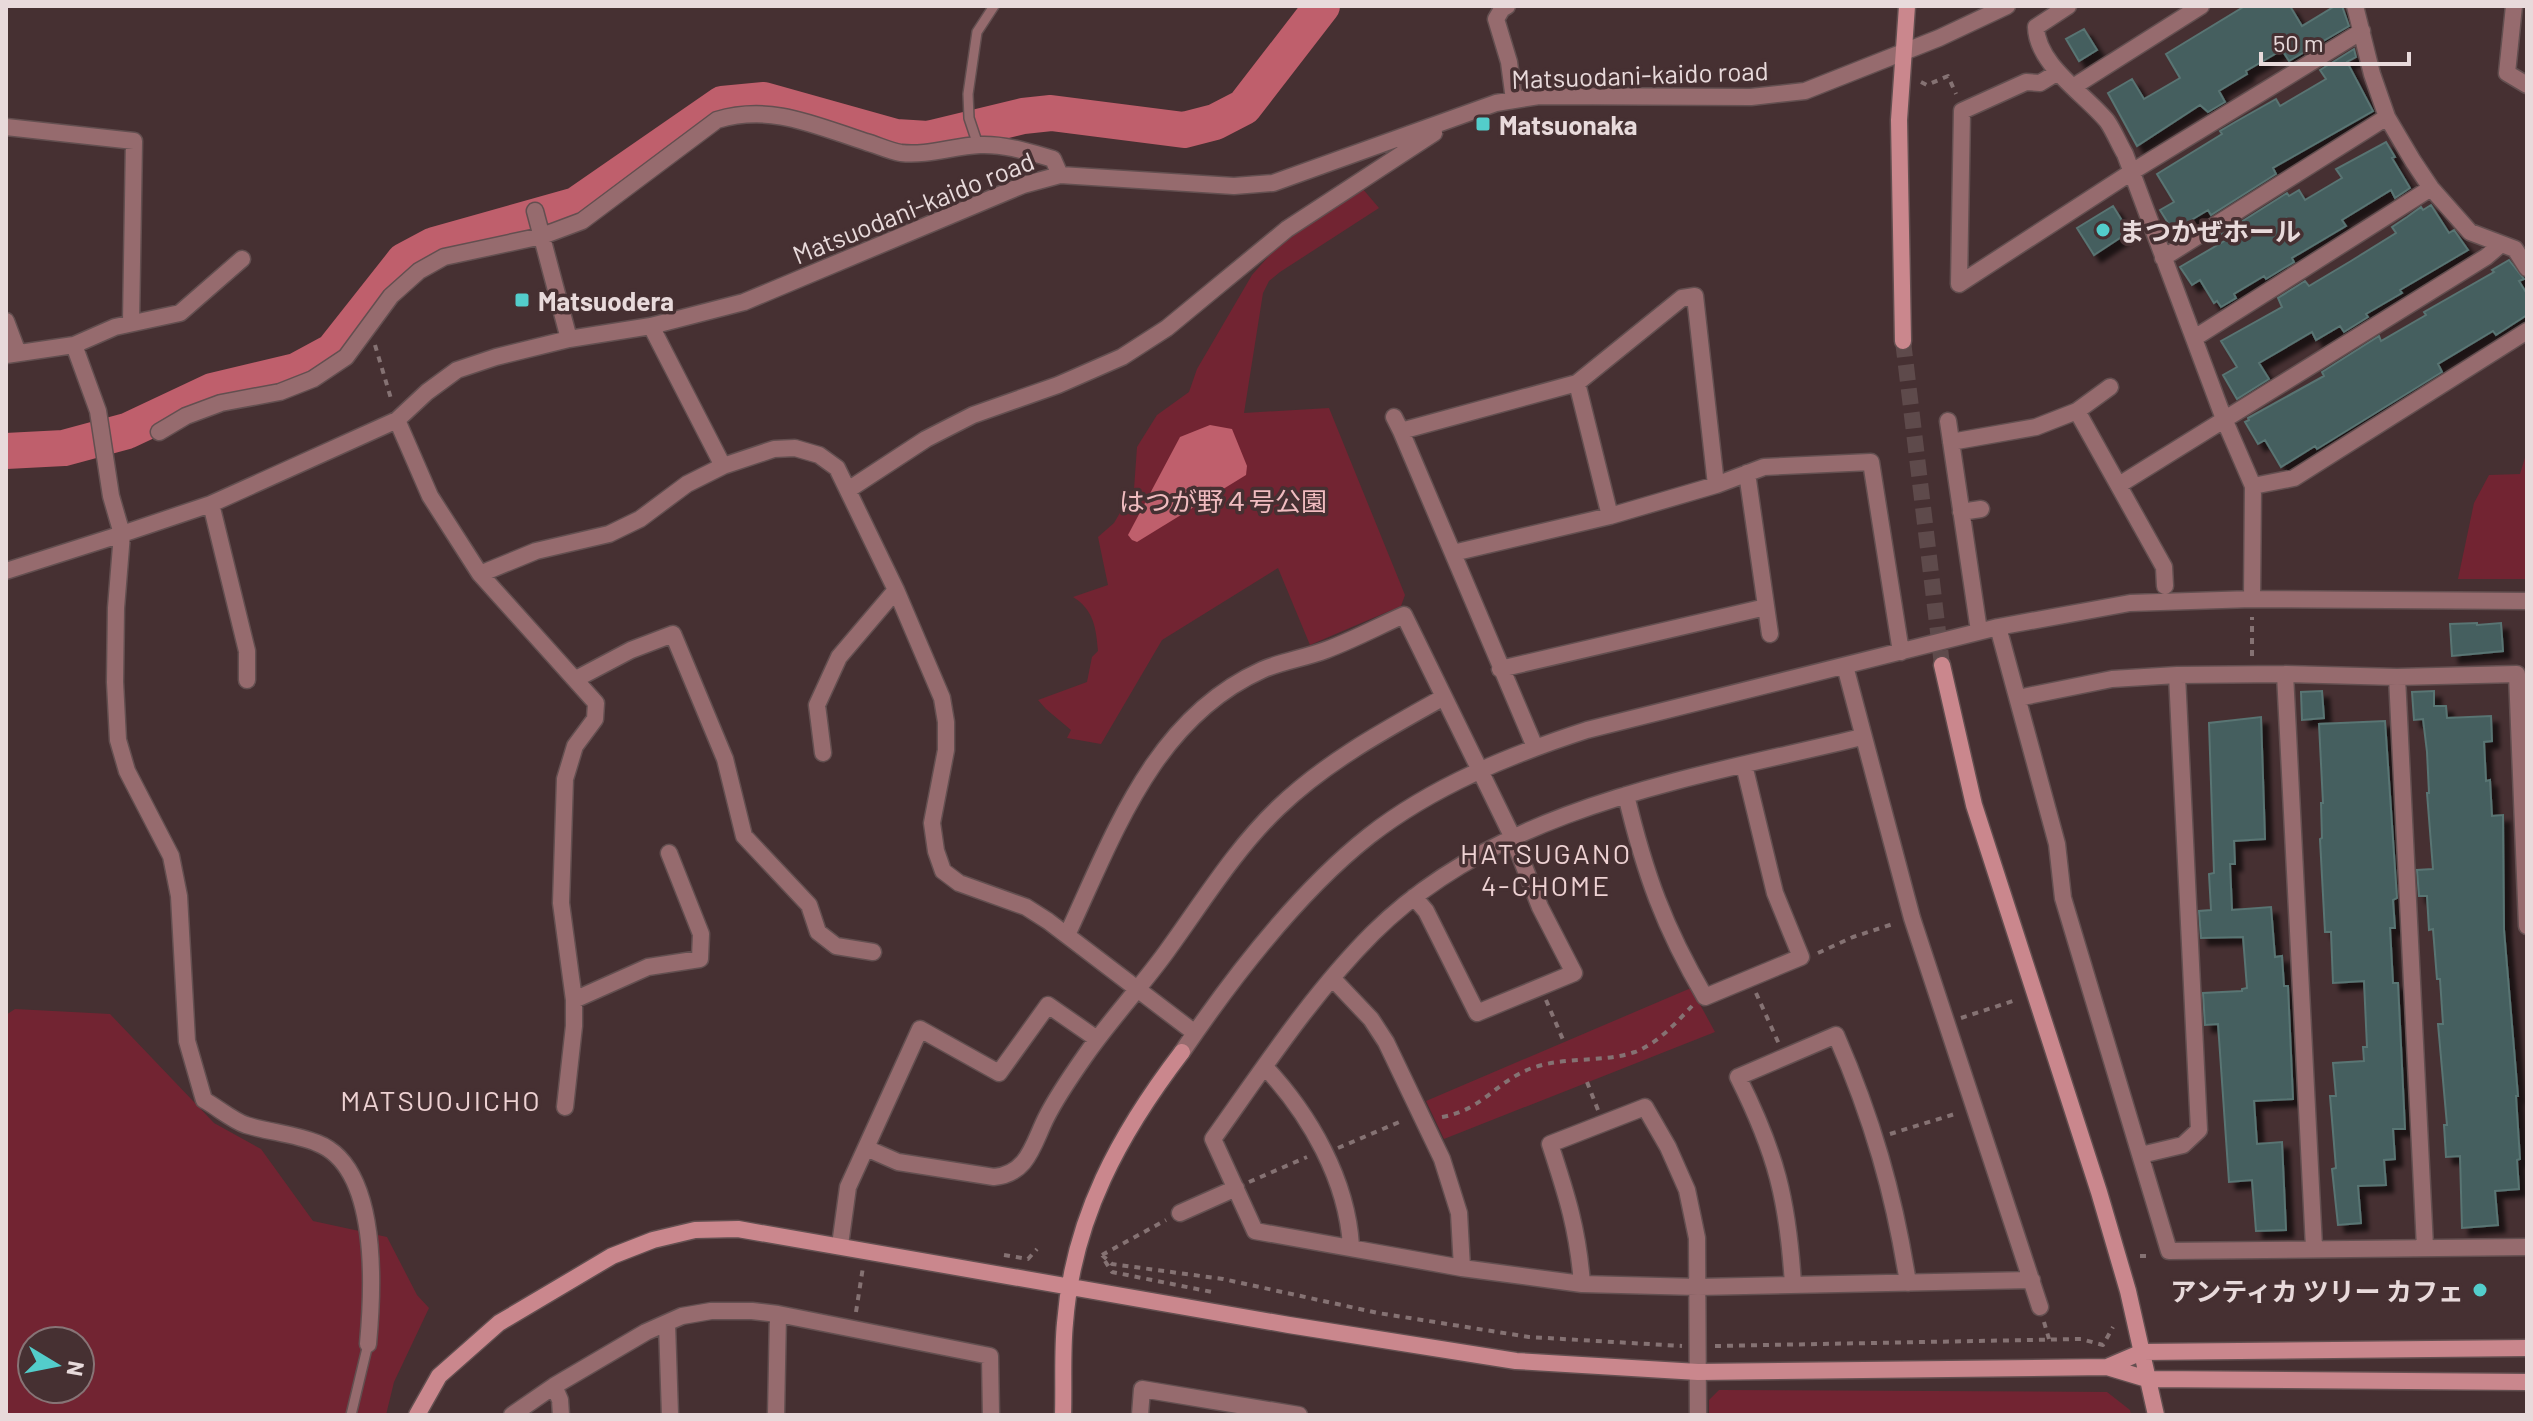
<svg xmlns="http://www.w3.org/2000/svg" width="2533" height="1421" font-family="Barlow,'Noto Sans JP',sans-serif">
  <defs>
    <filter id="shadow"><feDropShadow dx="7" dy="7" stdDeviation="2" flood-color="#0009"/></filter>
  </defs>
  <rect width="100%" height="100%" fill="#463032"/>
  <path fill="#722432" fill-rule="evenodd" d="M1362 188 1379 208 1280 272 1269 281 1263 293 1244 413 1329 408 1405 595 1401 606 1310 645 1278 568 1162 640 1101 744 1067 738 1071 730 1046 709 1038 700 1087 682 1092 657 1098 651C1096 628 1094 610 1073 597L1108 585 1098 537 1114 523 1134 489 1137 447 1157 415 1189 392 1197 369 1252 275 1276 248Z
    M2527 451V579H2458L2474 503 2489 475 2520 474Z
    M1691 988 1715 1032 1444 1139 1426 1101Z
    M15 1009 110 1014 214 1123 261 1149 313 1221 387 1237 417 1295 429 1308 394 1382 386 1415H6V1015ZM32 1341H80V1389H32Z
    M1719 1390 2107 1392 2130 1410 2131 1415H1709V1400Z"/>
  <path fill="#bf5f6c" d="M1210 425 1232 429 1247 466 1246 475 1137 542 1132 540 1128 535 1180 437Z"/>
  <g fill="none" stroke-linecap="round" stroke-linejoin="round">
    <path stroke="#bf5f6c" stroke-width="36" d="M6 451 64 448 127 431 212 391 296 371 333 351 404 261 434 245 576 205 722 104 764 100 896 137 928 139 1023 116 1051 113 1184 130 1215 122 1244 107 1322 6"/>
  </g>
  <path fill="#455f5f" stroke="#597473" stroke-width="2" filter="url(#shadow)" d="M2245 6H2290L2302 26 2335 6H2342L2349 26 2289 61 2282 50 2246 71 2247 74 2219 91 2225 102 2208 112 2200 105 2137 146 2108 93 2132 79 2144 99 2180 78 2166 54Z
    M2084 29 2097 50 2079 61 2066 39Z
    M2354 49 2356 57 2347 62 2373 111 2273 168 2276 174 2211 215 2208 210 2173 231 2160 210 2174 202 2157 174 2222 134 2220 131 2237 121 2276 99 2280 106 2326 79 2320 70Z
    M2386 142 2395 157 2392 158 2410 188 2395 198 2391 190 2342 220 2346 226 2292 258 2294 262 2266 279 2264 276 2234 294 2236 298 2221 307 2217 301 2214 303 2200 280 2192 285 2180 267 2226 240 2222 234 2287 193 2289 196 2299 190 2305 200 2342 178 2336 169Z
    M2431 205 2449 233 2454 230 2468 250 2400 290 2402 293 2366 314 2368 317 2344 332 2340 326 2316 340 2312 332 2259 363 2269 379 2237 399 2223 375 2237 367 2221 341 2282 307 2278 298 2305 281 2309 286 2351 261 2396 233 2392 227 2407 217 2421 207 2423 210Z
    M2113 206 2129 232 2094 255 2077 228Z
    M2509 260 2524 279 2519 281 2527 294V315L2496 335 2493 331 2438 364 2442 372 2317 449 2315 446 2281 467 2265 440 2258 444 2245 422 2249 420 2248 418 2324 376 2322 372 2379 336 2381 341 2426 315 2424 312 2494 272 2492 270Z
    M2477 623V625L2501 623 2503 651 2452 656 2450 624Z
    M2322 691 2324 718 2302 720 2301 692Z
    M2434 691V706H2446L2447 718 2491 716 2492 741 2484 742 2486 781 2490 780 2492 816 2503 815 2504 930 2518 1096H2516L2520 1159 2517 1160 2519 1189 2495 1191 2498 1225 2462 1228 2460 1156 2446 1157 2444 1125H2447L2438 1024H2443L2440 979H2437L2433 929 2429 930 2427 896H2419L2417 870 2433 869 2427 793H2429L2427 752 2423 719 2414 720 2412 692Z
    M2261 717 2265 839 2234 841 2235 864H2230L2232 910 2271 907 2275 957 2282 956 2284 986H2288L2293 1099 2254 1101 2257 1144 2282 1142 2286 1230 2256 1231 2252 1180 2229 1182 2218 1024 2205 1025 2203 993 2242 991V989L2247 988 2243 937 2201 938 2199 911 2211 910 2209 874 2214 873 2209 723Z
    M2385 721 2397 898 2393 900 2395 928H2390L2393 983H2398L2405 1129H2393L2395 1159 2384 1160 2386 1185 2358 1186 2361 1223 2338 1225 2332 1169 2336 1168 2330 1096H2336L2333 1063 2364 1061 2363 1047H2367L2364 981 2333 983 2331 932H2325L2320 839 2322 838 2321 803H2323L2319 724Z"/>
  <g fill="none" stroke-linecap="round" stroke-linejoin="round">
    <path stroke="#5e4a4b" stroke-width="16" stroke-dasharray="16 8" stroke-linecap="butt" d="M1903 341 1942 665"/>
    <defs>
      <path id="lane" d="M978 145 969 118 968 94 977 32 994 6
        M351 1415 368 1344"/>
      <path id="street" d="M1507 6 1502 9 1496 19 1509 62 1514 100
        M2068 6 2036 27C2037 65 2085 94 2107 121 2114 131 2119 144 2125 154L2224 419 2253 486 2294 478 2527 331
        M2355 6 2372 74 2387 117 2413 161 2431 188 2470 232 2515 249 2527 268
        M2514 6 2507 73 2527 85
        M2058 72 2040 83 2026 82 1962 111 1959 284 2130 173 2362 31
        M2073 87 2201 6
        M6 127 134 141 131 323
        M535 211 569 339
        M2163 258 2387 117
        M6 321 18 353
        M651 326 723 466
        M2196 337 2431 188
        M74 345 115 327 180 313 242 259
        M6 355 74 345 98 411 111 496 122 534 211 504 397 420 427 392 457 370 496 357 569 339 651 326 744 302 1023 185 1060 175 1234 186 1273 183 1496 103 1539 96 1751 97 1805 91 1939 38 2007 6
        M1577 383 1610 516
        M2077 411 2164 567 2165 586
        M1394 417 1401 431
        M397 420 430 496 480 574 536 551 609 534 640 519 687 484 723 466 774 449 795 448 819 455 837 468 896 590 942 698 946 722V750L932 823 936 851 943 871 959 883 1026 907 1048 921 1195 1033
        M1948 421 1979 631
        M159 432 186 416 221 403 280 392 313 379 346 357 391 296 419 271 444 257 542 236 582 221 717 120C771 104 814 125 866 142 877 145 889 151 901 153 928 156 953 146 980 145 1005 144 1029 152 1053 159L1060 175
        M1951 442 2036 427 2077 411 2110 387
        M1747 473 1770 634
        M2119 485 2486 257 2500 245
        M848 490 926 439 973 415 1058 385 1122 357 1167 328 1287 229 1434 133
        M211 504 247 651V680
        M1961 512 1981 509
        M1453 553 1610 516 1716 485 1764 467 1871 462 1901 652
        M6 571 122 534 116 608 115 682 118 740 127 771 171 856 179 896 187 1041 204 1100C217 1107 232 1120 246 1125 269 1132 295 1134 317 1143 380 1167 373 1290 368 1344
        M480 574 596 703 595 719 575 746 565 779 561 903 574 1000V1026L565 1107
        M2252 599 2253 486
        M1998 627 2057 844 2063 898 2169 1251 2527 1247
        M1845 666 1912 918 2040 1307
        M1500 669 1766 607
        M2285 674 2314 1247
        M2397 677 2425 1247
        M576 679 631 650 673 634 725 759 744 836 809 905 818 932 836 946 873 952
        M2018 698 2112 679 2177 675 2285 674 2397 677 2517 674 2527 926
        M1862 737C1694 778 1502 805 1373 933 1312 994 1263 1069 1213 1139L1255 1231 1462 1268 1582 1284 1698 1287 2032 1280
        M1535 747 1401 431 1577 383 1682 298 1695 296 1716 485
        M823 753 817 705 839 657 896 590
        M1626 795C1645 874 1664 927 1705 997L1801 957 1775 893 1744 765
        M1067 935C1114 835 1153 719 1262 670 1282 661 1305 658 1326 650 1353 640 1379 626 1404 615L1513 838 1540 907 1574 973 1477 1013 1426 911 1414 897
        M1333 979 1371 1019 1386 1042 1442 1159 1459 1213 1462 1268
        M574 1000 648 967 700 959 701 934 669 853
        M1182 1052C1233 977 1298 892 1369 836 1433 786 1510 755 1587 730L1998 627 2130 603 2252 599 2527 601
        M1265 1067C1310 1115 1347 1180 1351 1246
        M866 1148 898 1162 994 1177C1028 1174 1033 1144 1046 1118 1057 1096 1071 1076 1085 1056 1110 1020 1141 987 1167 951 1202 903 1235 849 1278 808 1327 761 1385 730 1444 697
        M2141 1155 2183 1145 2199 1130 2177 675
        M1180 1213 1236 1188
        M840 1245 848 1187 920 1029 999 1073 1048 1005 1097 1039
        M1582 1284C1578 1230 1567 1196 1550 1144L1645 1107 1668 1147 1687 1190 1697 1238 1698 1415
        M1793 1285C1788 1200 1776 1153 1738 1077L1836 1035C1872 1118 1894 1193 1908 1283
        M667 1324 670 1415
        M554 1386 560 1400 561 1415
        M512 1415 554 1386 646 1332 682 1316 711 1311H752L778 1314 990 1356 991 1415
        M776 1415 778 1314
        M1140 1415 1142 1389 1299 1415"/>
      <path id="secondary" d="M1903 341 1899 120 1907 6
        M1942 665 1974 805 2099 1192 2128 1291 2156 1415
        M2107 1367 2142 1352 2527 1348
        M417 1415 439 1376 499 1323 612 1256 653 1240 695 1230 738 1229 1289 1325 1516 1361 1698 1372 2107 1367 2147 1379 2527 1382
        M1063 1415C1064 1385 1062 1353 1065 1323 1073 1218 1120 1133 1182 1052"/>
    </defs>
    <use href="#lane" stroke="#634f50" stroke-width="12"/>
    <use href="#street" stroke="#634f50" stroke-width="19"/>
    <use href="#secondary" stroke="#634f50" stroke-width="19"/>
    <path stroke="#857273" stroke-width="4" stroke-dasharray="6 6" stroke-linecap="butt" d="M1921 82 1927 85 1948 76 1956 94
      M375 345 392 402
      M2252 656V617
      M1818 953 1853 937 1896 923
      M1756 993 1779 1044
      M1546 1000 1564 1042
      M1961 1018 2016 1000
      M1587 1082 1598 1110
      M1442 1117C1483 1110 1496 1081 1532 1068 1566 1056 1602 1063 1635 1052 1658 1043 1676 1023 1692 1006
      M1890 1134 1958 1113
      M1338 1148 1404 1120
      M1249 1182 1307 1157
      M1004 1255 1028 1259 1037 1249
      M1102 1255 1112 1264 1223 1279 1378 1313 1529 1337 1682 1346
      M1102 1255 1166 1220
      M2140 1256H2152
      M1105 1261 1112 1272 1212 1292
      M856 1312 863 1267
      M2044 1322 2049 1339
      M1715 1346 2081 1339 2103 1345 2113 1327"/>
    <use href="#lane" stroke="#966b6e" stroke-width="9"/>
    <use href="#street" stroke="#966b6e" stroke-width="16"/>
    <use href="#secondary" stroke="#ca878d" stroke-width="16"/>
  </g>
  <g fill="#53cdcb" stroke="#463032" stroke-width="3">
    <rect x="1475" y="116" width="16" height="16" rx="4"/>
    <circle cx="2103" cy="230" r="8"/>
    <rect x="514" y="292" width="16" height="16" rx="4"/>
    <circle cx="2480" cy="1290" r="8"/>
  </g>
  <g text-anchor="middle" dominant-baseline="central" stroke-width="7" stroke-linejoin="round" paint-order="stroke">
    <g font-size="26" fill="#e8dadb" stroke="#463032">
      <text transform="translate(1640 74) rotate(-2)">Matsuodani-kaido road</text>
      <text transform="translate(913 207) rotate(-22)">Matsuodani-kaido road</text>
    </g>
    <g font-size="26" font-weight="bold" fill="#e8dadb" stroke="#463032" text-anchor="start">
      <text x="1499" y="124">Matsuonaka</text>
      <text x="2119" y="230">まつかぜホール</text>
      <text x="538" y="300">Matsuodera</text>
      <text x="2464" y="1290" text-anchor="end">アンティカ ツリー カフェ</text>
    </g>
    <g font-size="26" fill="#f1bcc0" stroke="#463032">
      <text x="1223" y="500">はつが野４号公園</text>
    </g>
    <g font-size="28" letter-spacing="2" fill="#eed2d3" stroke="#463032">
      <text x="1546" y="853">HATSUGANO<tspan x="1546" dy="32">4-CHOME</tspan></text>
      <text x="441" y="1100">MATSUOJICHO</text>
    </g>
  </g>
  <rect width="2533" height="1421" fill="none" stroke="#e8dadb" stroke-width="16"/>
  <g transform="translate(56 1365) rotate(100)"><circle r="38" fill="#463032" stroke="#877476" stroke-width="2"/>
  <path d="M0-6L14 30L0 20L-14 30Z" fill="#53cdcb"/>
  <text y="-12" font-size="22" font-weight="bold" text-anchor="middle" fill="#e8dadb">N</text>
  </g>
  <path d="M2261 52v12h148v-12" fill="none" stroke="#e8dadb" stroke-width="4"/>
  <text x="2273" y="52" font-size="24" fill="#e8dadb" stroke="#463032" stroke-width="6" paint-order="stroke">50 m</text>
</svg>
